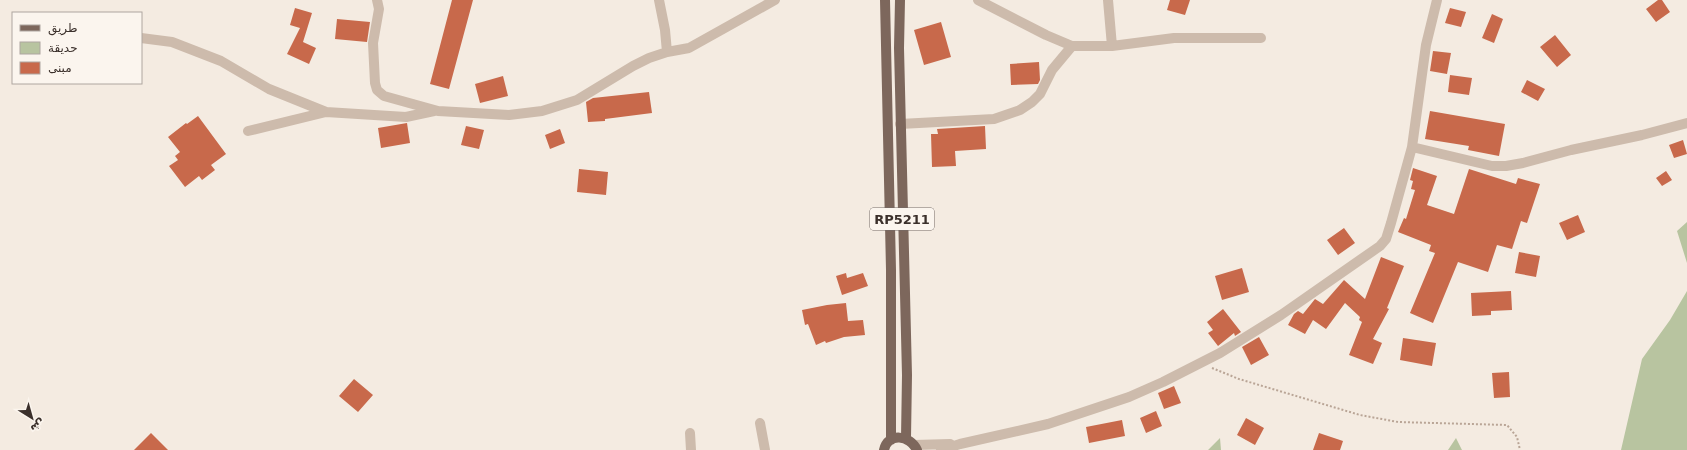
<svg xmlns="http://www.w3.org/2000/svg" width="1687" height="450" font-family="'DejaVu Sans',Vazirmatn,sans-serif">
  <rect width="100%" height="100%" fill="#f4ebe1"/>
  <path fill="#b8c4a0" d="M1687 222V263L1677 231Z
    M1687 291V450H1621L1642 359 1670 320Z
    M1220 438 1221 450H1208Z
    M1456 438 1462 450H1448Z"/>
  <path fill="#c8694b" d="M452 0H473L449 89 430 84Z
    M1170 0H1190L1185 15 1167 10Z
    M1658 0H1662L1670 12 1656 22 1646 9Z
    M295 8 312 13 303 42 316 48 309 64 287 54 300 28 290 25Z
    M1450 8 1466 12 1461 27 1445 23Z
    M1492 14 1503 19 1494 43 1482 38Z
    M337 19 370 22 367 42 335 39Z
    M941 22 951 57 924 65 914 30Z
    M1555 35 1571 55 1557 67 1540 47Z
    M1433 51 1451 53 1447 74 1430 71Z
    M1039 62 1040 80 1038 84 1011 85 1010 64Z
    M1450 75 1472 78 1469 95 1448 92Z
    M503 76 508 96 480 103 475 84Z
    M1527 80 1545 89 1538 101 1521 92Z
    M649 92 652 113 605 119V121L588 122 586 102 593 98Z
    M1430 111 1505 124 1499 156 1468 150 1469 146 1425 139Z
    M198 116 226 154 211 165 215 170 202 180 199 176 185 187 169 166 178 160 175 156 180 152 168 137 186 123 187 124Z
    M407 123 410 143 381 148 378 128Z
    M466 126 484 130 479 149 461 145Z
    M985 126 986 149 955 151 956 166 932 167 931 134H938L937 129Z
    M560 129 565 143 550 149 545 135Z
    M1683 140 1687 154 1674 158 1669 145Z
    M1413 168 1437 176 1427 205 1454 214 1469 169 1516 184 1518 178 1540 184 1527 223 1521 221 1512 249 1497 245 1488 272 1458 262 1433 323 1410 313 1435 253 1429 251 1431 245 1398 232 1404 218 1406 219 1415 190 1411 189 1413 181 1410 180Z
    M579 169 608 172 606 195 577 192Z
    M1666 171 1672 180 1662 186 1656 178Z
    M1578 215 1585 232 1567 240 1559 223Z
    M1344 228 1355 243 1338 255 1327 240Z
    M1519 252 1540 256 1536 277 1515 273Z
    M1381 257 1404 266 1387 308 1389 309 1373 339 1382 343 1373 364 1349 355 1362 322 1359 320 1360 317 1345 303 1326 329 1313 320 1305 334 1288 325 1294 314 1298 311 1303 314 1315 299 1323 304 1344 280 1365 299Z
    M1242 268 1249 292 1222 300 1215 276Z
    M846 273 847 278 863 273 868 286 842 295 836 276Z
    M1511 291 1512 310 1491 311V315L1472 316 1471 293Z
    M846 303 848 321 863 320 865 335 844 337 826 343 825 341 816 345 808 324 805 325 802 310 827 305Z
    M1223 309 1241 332 1235 336 1234 333 1218 346 1208 333 1213 330 1207 322Z
    M1259 337 1269 355 1251 365 1242 347Z
    M1403 338 1436 343 1432 366 1400 360Z
    M1509 372 1510 397 1494 398 1492 373Z
    M354 379 373 395 358 412 339 396Z
    M1174 386 1181 403 1164 409 1158 393Z
    M1156 411 1162 426 1146 433 1140 418Z
    M1246 418 1264 428 1255 445 1237 435Z
    M1122 420 1125 436 1089 443 1086 427Z
    M151 433 168 450H134Z
    M1319 433 1343 441 1340 450H1313Z"/>
  <g fill="none" stroke-linecap="round" stroke-linejoin="round">
    <path stroke="#b9a596" stroke-width="2" stroke-dasharray="2 2" stroke-linecap="butt" d="M1212 368 1239 379 1360 415 1398 422 1507 425 1517 437 1520 450"/>
    <path stroke="#cdbbac" stroke-width="10" d="M377 0 379 9 373 43 375 83 377 90 384 96 438 111 509 115 542 111 577 100 633 66 649 58 667 52 689 48 775 0
      M659 0 665 30 667 52
      M978 0 1046 35 1072 46H1112L1108 0
      M141 38 172 42 221 61 269 89 326 112
      M1112 46 1174 38H1261
      M900 124 994 119 1020 110 1032 102 1040 94 1052 70 1072 46
      M248 131 326 112 406 117 434 111
      M1412 147 1492 166H1506L1523 163 1571 150 1642 135 1687 123
      M760 423 765 450
      M690 433 691 450
      M914 445 950 444
      M941 450 960 444 1048 424 1129 397 1163 382 1220 353 1281 315 1380 246 1386 239 1391 223 1412 147 1426 45 1437 0"/>
    <path stroke="#7d675c" stroke-width="10" d="M885 0 891 270V440
      M900 0 899 48 907 375 906 438
      M884 450C888 432 910 435 917 450"/>
  </g>
  <g text-anchor="middle" dominant-baseline="central" stroke-width="4" stroke-linejoin="round" paint-order="stroke">
    <rect fill="#fbf5ee" stroke="#756b66" stroke-width="1" x="870" y="208" width="64" height="22" rx="3"/>
    <g font-size="13" font-weight="bold" fill="#3b302b">
      <text x="902" y="219">RP5211</text>
    </g>
  </g>
  <rect x="12" y="12" width="130" height="72" fill="#fbf5ee" stroke="#aea6a0"/>
  <rect x="20" y="25" width="20" height="6" fill="#7d675c" stroke="#aea6a0"/>
  <text x="48" y="32" font-size="12" fill="#3b302b">طريق</text>
  <rect x="20" y="42" width="20" height="12" fill="#b8c4a0" stroke="#aea6a0"/>
  <text x="48" y="52" font-size="12" fill="#3b302b">حديقة</text>
  <rect x="20" y="62" width="20" height="12" fill="#c8694b" stroke="#aea6a0"/>
  <text x="48" y="72" font-size="12" fill="#3b302b">مبنى</text>
  <g transform="translate(32 418) rotate(143)" stroke="#fbf5ee" stroke-width="3" paint-order="stroke">
  <path d="M0-3L7 15L0 10L-7 15Z" fill="#3b302b"/>
  <text y="-6" font-size="11" font-weight="bold" text-anchor="middle" fill="#3b302b">ش</text>
  </g>
</svg>
